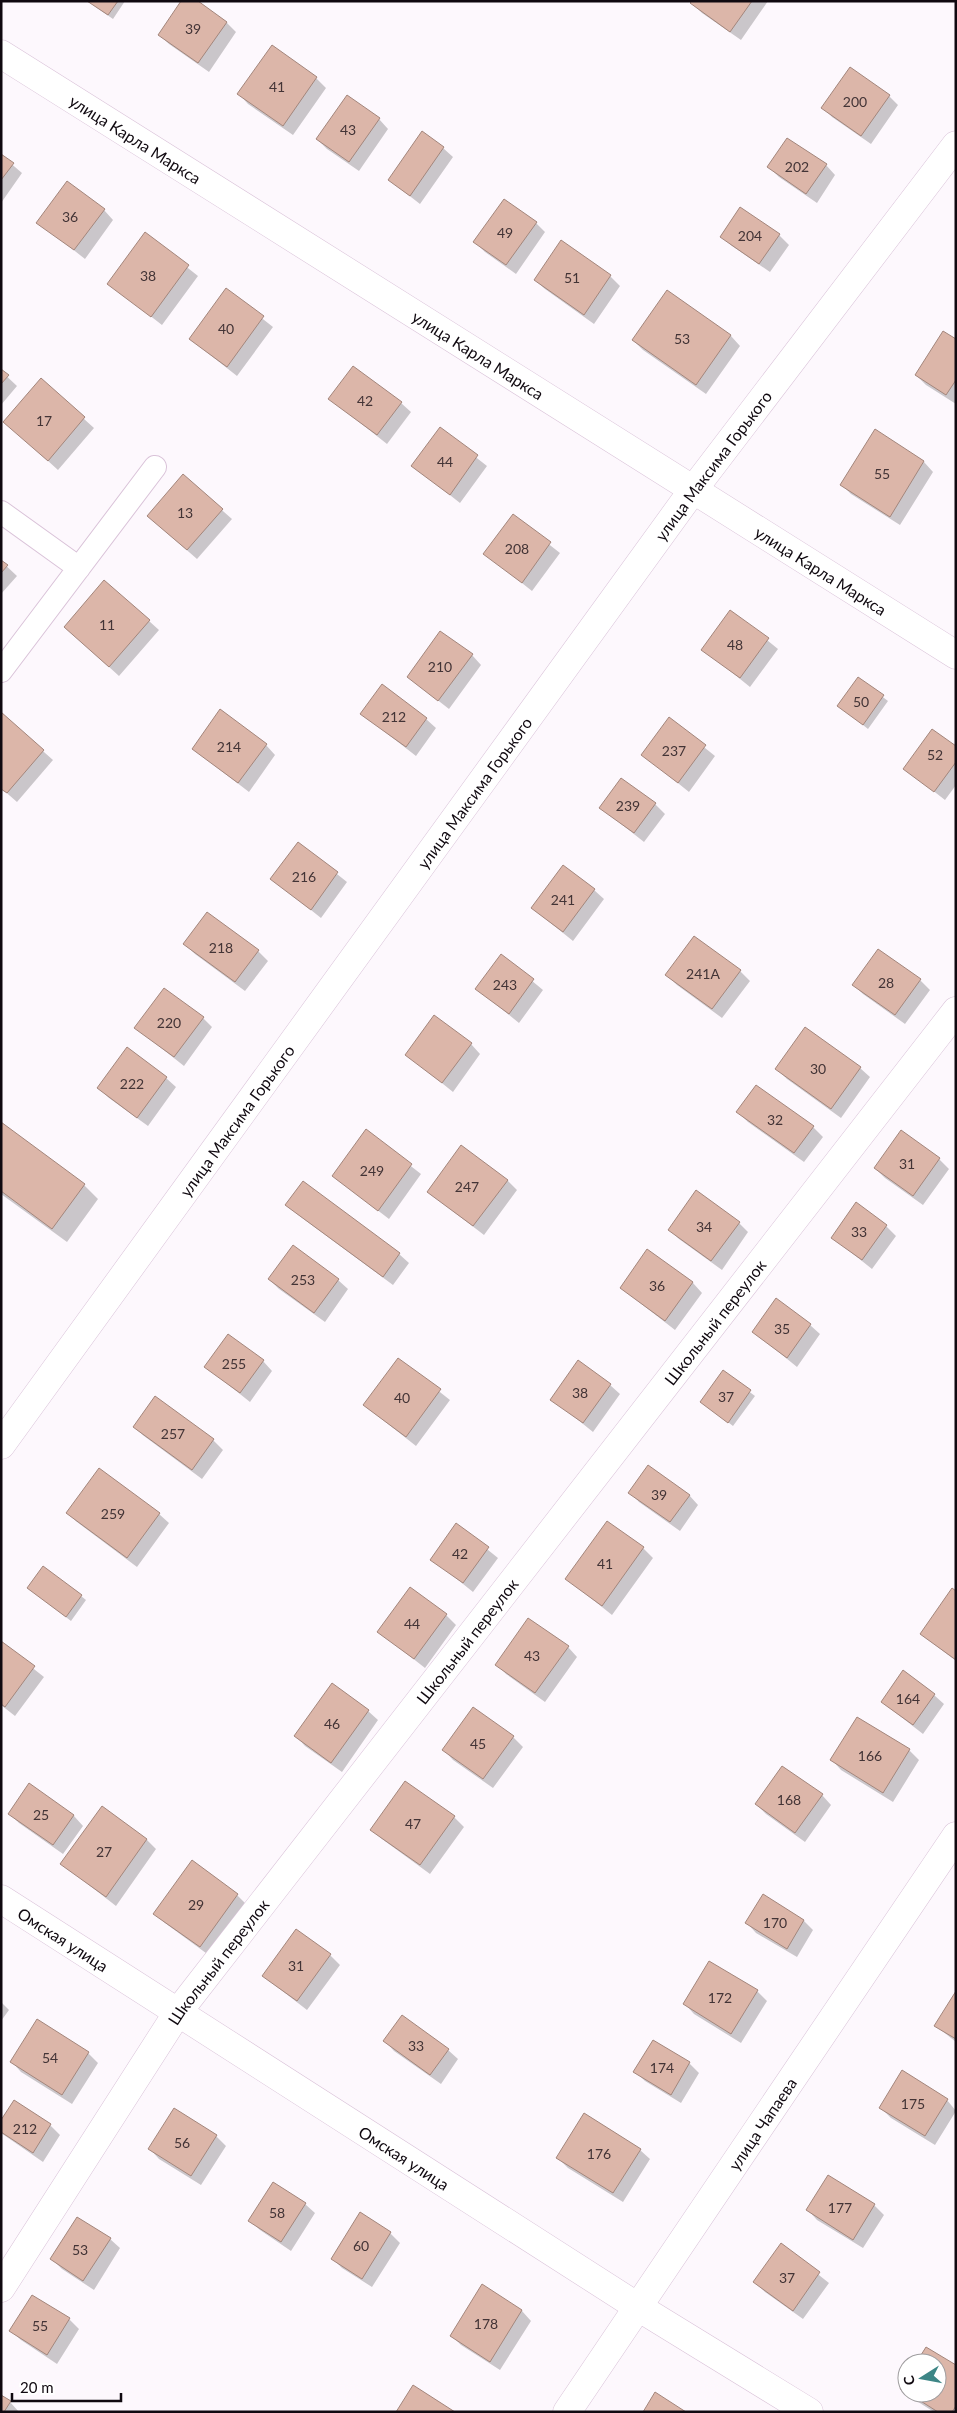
<svg xmlns="http://www.w3.org/2000/svg" width="957" height="2413" font-family="Lato,sans-serif">
  <rect width="100%" height="100%" fill="#fdf8fd"/>
  <path fill="#0003" d="M87 1H125L113 19Z
    M196 1 227 23 236 32 209 72 169 44 159 34Z
    M693 1H768L741 40 702 13 692 3Z
    M272 47 316 78 326 88 293 135 248 104 239 94Z
    M889 96 898 105 871 144 832 117 823 107Z
    M379 119 388 129 359 171 327 149 317 139Z
    M443 148 453 157 420 204 389 180Z
    M1 155 22 173 1 203Z
    M826 165 835 175 817 203 779 177 769 167Z
    M104 210 113 220 85 259 38 222Z
    M536 223 545 232 516 274 485 252 475 242Z
    M145 234 198 276 162 325 109 284Z
    M779 235 789 245 770 272 732 246 722 237Z
    M561 242 610 276 620 286 594 324 545 289 535 280Z
    M226 290 273 327 237 376 190 339Z
    M667 292 731 336 740 346 706 394 643 350 633 340Z
    M956 341V404L926 385 916 375Z
    M1 371 17 386 1 405Z
    M41 380 94 428 58 470 5 422Z
    M330 399 401 403 411 412 387 444Z
    M440 429 487 466 460 503 413 466Z
    M875 431 924 462 933 472 900 525 851 494 841 484Z
    M183 476 232 519 197 559 158 525Z
    M513 516 560 553 532 591 485 554Z
    M1 561 17 576 1 594Z
    M731 611 778 649 750 687 703 649Z
    M149 621 159 630 119 676 65 627Z
    M472 655 481 665 449 709 408 677Z
    M859 679 888 701 868 729 839 706Z
    M1 714 53 760 17 802 1 788Z
    M362 714 426 719 436 728 416 756Z
    M669 719 715 756 689 792 643 755Z
    M266 745 275 755 249 792 193 749Z
    M956 747V785L945 800 905 769Z
    M655 804 665 814 644 842 601 808Z
    M298 843 347 882 321 918 272 879Z
    M594 890 604 899 573 941 532 908Z
    M208 914 258 951 268 961 245 991 195 954 185 944Z
    M502 956 543 990 519 1023 477 989Z
    M740 971 750 981 722 1018 677 985 667 975Z
    M920 980 930 990 905 1024 863 994 854 985Z
    M203 1018 212 1027 184 1066 136 1028Z
    M471 1044 480 1054 453 1092 407 1055Z
    M860 1068 870 1077 841 1118 787 1079 777 1069Z
    M166 1078 176 1087 148 1126 109 1098 99 1088Z
    M738 1112 813 1127 823 1137 804 1162 748 1122Z
    M1 1124 84 1185 98 1199 67 1242 1 1194Z
    M366 1131 421 1174 389 1219 333 1176Z
    M901 1132 939 1159 949 1169 923 1205 885 1178 875 1168Z
    M507 1180 517 1190 484 1235 428 1192Z
    M287 1205 399 1254 409 1263 393 1285 297 1214Z
    M739 1223 748 1232 722 1270 679 1239 669 1229Z
    M886 1226 896 1236 872 1269 833 1238Z
    M648 1251 693 1283 702 1293 675 1330 621 1288Z
    M269 1279 338 1280 348 1289 325 1322 279 1289Z
    M810 1325 820 1334 797 1367 754 1332Z
    M398 1359 450 1400 416 1446 364 1405Z
    M263 1361 272 1371 250 1402 206 1367Z
    M723 1372 755 1396 733 1426 702 1402Z
    M610 1385 620 1394 593 1432 552 1399Z
    M155 1398 213 1440 223 1450 202 1479 144 1436 134 1427Z
    M630 1492 689 1495 698 1505 680 1531 639 1502Z
    M67 1513 159 1514 169 1523 137 1567 77 1522Z
    M457 1525 498 1558 473 1592 432 1559Z
    M643 1548 653 1558 612 1615 567 1579Z
    M28 1588 81 1596 86 1600 71 1621Z
    M956 1593V1661L921 1634Z
    M446 1615 456 1625 425 1668 379 1632Z
    M1 1643 44 1677 15 1716 1 1705Z
    M568 1647 577 1657 545 1702 506 1674 497 1664Z
    M934 1695 944 1704 923 1734 882 1702Z
    M368 1711 378 1720 342 1772 305 1746 296 1736Z
    M857 1718 909 1750 919 1760 893 1802 841 1770 832 1760Z
    M513 1737 523 1747 493 1788 453 1760 444 1750Z
    M30 1785 74 1816 83 1826 63 1854 19 1823 10 1814Z
    M822 1795 831 1805 805 1842 766 1814 756 1804Z
    M102 1808 147 1840 156 1849 116 1906 62 1864Z
    M454 1817 464 1827 430 1874 382 1839 372 1830Z
    M237 1895 247 1905 210 1956 165 1923 155 1914Z
    M804 1921 813 1930 797 1957 756 1933 747 1923Z
    M330 1955 340 1965 307 2010 263 1976Z
    M757 1991 767 2001 741 2043 694 2014 685 2004Z
    M956 1993V2042L936 2026Z
    M1 2002 9 2010 1 2021Z
    M385 2041 448 2050 458 2059 441 2084 394 2051Z
    M653 2041 689 2063 699 2073 681 2103 645 2081 635 2071Z
    M88 2053 98 2063 72 2104 21 2072 12 2062Z
    M947 2100 956 2111 935 2145 891 2118 881 2108Z
    M14 2102 50 2125 60 2135 43 2162 1 2133V2123Z
    M216 2136 226 2146 201 2185 159 2159 150 2149Z
    M640 2150 650 2159 623 2202 568 2168 558 2158Z
    M305 2204 315 2213 291 2251 260 2230 250 2221Z
    M874 2205 884 2215 863 2248 817 2220 808 2210Z
    M361 2214 390 2233 400 2243 372 2287 342 2268 332 2258Z
    M110 2239 120 2248 94 2290 62 2269 52 2259Z
    M781 2245 829 2283 803 2319 765 2292 755 2282Z
    M482 2286 522 2311 531 2321 500 2370 461 2345 451 2335Z
    M69 2319 79 2329 57 2364 21 2340 11 2331Z
    M927 2348 956 2366V2412H934L912 2398 902 2388 907 2380V2393H937V2363H918Z
    M10 2402 19 2412H1Z"/>
  <path fill="#dcb6a9" stroke="#a3867c" d="M87 1H118L108 15Z
    M181 1H198L227 22 198 63 158 35Z
    M692 1H752L730 32 690 3Z
    M272 45 317 77 283 126 237 94Z
    M850 67 890 95 861 136 821 108Z
    M347 95 380 118 349 162 316 139Z
    M422 131 444 147 410 196 388 180Z
    M787 138 827 164 806 194 767 167Z
    M1 154 14 163 1 180Z
    M67 181 105 209 74 250 36 223Z
    M504 199 537 222 506 265 473 242Z
    M740 207 780 234 759 264 720 237Z
    M145 232 189 265 151 317 107 284Z
    M561 240 611 275 584 315 534 280Z
    M226 288 264 316 227 367 189 339Z
    M667 290 731 335 696 385 632 340Z
    M943 331 956 339V380L946 395 915 375Z
    M353 366 402 402 377 435 328 399Z
    M1 369 9 375 1 384Z
    M41 378 85 417 48 461 3 422Z
    M440 427 478 455 450 495 411 466Z
    M875 429 924 461 890 517 840 485Z
    M183 474 223 509 187 550 147 516Z
    M513 514 551 542 522 583 483 554Z
    M1 560 8 565 1 573Z
    M104 580 150 620 109 667 64 627Z
    M730 610 769 638 740 678 701 650Z
    M440 631 473 654 438 701 407 677Z
    M858 677 884 695 863 725 837 706Z
    M382 684 427 718 406 747 360 714Z
    M220 709 267 744 238 783 192 749Z
    M1 712 44 750 7 793 1 789Z
    M669 717 706 745 678 783 641 755Z
    M932 729 956 746V762L934 792 903 769Z
    M621 778 656 803 634 833 599 808Z
    M298 842 338 872 311 910 270 879Z
    M563 865 595 889 563 932 531 908Z
    M207 912 259 950 235 982 183 944Z
    M694 936 741 970 712 1009 665 975Z
    M878 949 921 979 895 1015 852 985Z
    M501 954 534 979 509 1014 475 989Z
    M164 988 204 1017 174 1057 134 1028Z
    M434 1015 472 1043 442 1083 405 1055Z
    M805 1027 861 1067 831 1109 775 1069Z
    M127 1047 167 1077 137 1118 97 1088Z
    M756 1085 814 1126 794 1153 736 1112Z
    M1 1122 85 1184 52 1229 1 1191Z
    M366 1129 412 1164 378 1211 332 1176Z
    M901 1130 940 1158 913 1196 874 1168Z
    M461 1145 508 1180 473 1226 427 1192Z
    M303 1181 400 1253 383 1277 285 1205Z
    M696 1190 740 1222 711 1261 668 1230Z
    M856 1202 887 1225 862 1260 831 1238Z
    M293 1245 339 1279 314 1313 268 1279Z
    M647 1249 693 1282 665 1321 620 1288Z
    M776 1298 811 1324 787 1358 752 1332Z
    M228 1334 264 1360 240 1393 204 1367Z
    M398 1358 441 1389 406 1437 363 1405Z
    M578 1360 611 1384 583 1423 550 1400Z
    M723 1370 751 1390 728 1423 700 1402Z
    M155 1396 214 1439 192 1470 133 1427Z
    M648 1465 690 1495 670 1522 628 1493Z
    M99 1468 160 1513 127 1558 66 1513Z
    M607 1521 644 1547 602 1606 565 1579Z
    M456 1523 489 1547 463 1583 430 1560Z
    M43 1566 82 1595 66 1617 27 1588Z
    M410 1587 447 1614 414 1659 377 1632Z
    M952 1588 956 1591V1660L920 1634Z
    M528 1618 569 1646 535 1693 495 1665Z
    M1 1641 35 1666 5 1707 1 1704Z
    M903 1670 935 1694 913 1725 881 1702Z
    M332 1683 369 1710 331 1763 294 1736Z
    M473 1707 514 1736 483 1779 442 1750Z
    M857 1717 910 1749 883 1793 830 1760Z
    M782 1766 823 1794 795 1833 755 1804Z
    M405 1781 455 1816 420 1865 370 1830Z
    M29 1783 74 1815 53 1845 8 1814Z
    M102 1806 147 1839 106 1897 60 1864Z
    M192 1860 238 1894 200 1947 153 1914Z
    M763 1894 804 1920 787 1949 745 1923Z
    M296 1929 331 1954 297 2001 262 1976Z
    M709 1961 758 1990 731 2034 683 2004Z
    M956 1991V2039L934 2026Z
    M402 2015 449 2049 430 2075 383 2041Z
    M37 2019 89 2052 62 2095 10 2062Z
    M653 2040 690 2062 671 2095 633 2072Z
    M902 2070 948 2099 925 2136 879 2108Z
    M14 2100 51 2124 33 2153 1 2132V2120Z
    M174 2108 217 2135 191 2176 148 2149Z
    M584 2113 641 2149 613 2193 556 2158Z
    M828 2175 875 2204 853 2240 806 2210Z
    M273 2182 306 2203 281 2242 248 2221Z
    M360 2212 391 2232 362 2279 331 2259Z
    M77 2217 111 2238 83 2281 50 2259Z
    M781 2243 820 2272 793 2311 753 2282Z
    M482 2284 522 2310 490 2362 450 2336Z
    M32 2295 70 2318 47 2355 9 2331Z
    M926 2347 956 2365V2406L952 2412H938L908 2393H937V2363H916Z
    M907 2378V2393L900 2389Z
    M413 2385 455 2412H396Z
    M655 2392 686 2412H643Z
    M1 2395 11 2401 4 2412H1Z"/>
  <g fill="none" stroke-linecap="round" stroke-linejoin="round">
    <defs>
      <path id="lane" d="M1 512 79 568
        M1 671 155 467"/>
      <g id="street">
        <path id="s1" d="M1 54 956 655"/>
        <path id="s2" d="M1 1445 693 490 956 145"/>
        <path id="s3" d="M1 1899 638 2307 809 2412"/>
        <path id="s4" d="M1 2288 178 2012 956 1011"/>
        <path id="s5" d="M567 2412 956 1836"/>
      </g>
    </defs>
    <use href="#lane" stroke="#dac3d9" stroke-width="24"/>
    <use href="#street" stroke="#dac3d9" stroke-width="29"/>
    <use href="#lane" stroke="#fff" stroke-width="22"/>
    <use href="#street" stroke="#fff" stroke-width="28"/>
  </g>
  <g text-anchor="middle" dominant-baseline="central" stroke-width="4.5" stroke-linejoin="round" paint-order="stroke">
    <g font-size="14" fill="#433436">
      <text x="193" y="28">39</text>
      <text x="277" y="86">41</text>
      <text x="855" y="101">200</text>
      <text x="348" y="129">43</text>
      <text x="797" y="166">202</text>
      <text x="70" y="216">36</text>
      <text x="505" y="232">49</text>
      <text x="750" y="235">204</text>
      <text x="148" y="275">38</text>
      <text x="572" y="277">51</text>
      <text x="226" y="328">40</text>
      <text x="682" y="338">53</text>
      <text x="365" y="400">42</text>
      <text x="44" y="420">17</text>
      <text x="445" y="461">44</text>
      <text x="882" y="473">55</text>
      <text x="185" y="512">13</text>
      <text x="517" y="548">208</text>
      <text x="107" y="624">11</text>
      <text x="735" y="644">48</text>
      <text x="440" y="666">210</text>
      <text x="861" y="701">50</text>
      <text x="394" y="716">212</text>
      <text x="229" y="746">214</text>
      <text x="674" y="750">237</text>
      <text x="935" y="754">52</text>
      <text x="628" y="805">239</text>
      <text x="304" y="876">216</text>
      <text x="563" y="899">241</text>
      <text x="221" y="947">218</text>
      <text x="703" y="973">241А</text>
      <text x="886" y="982">28</text>
      <text x="505" y="984">243</text>
      <text x="169" y="1022">220</text>
      <text x="818" y="1068">30</text>
      <text x="132" y="1083">222</text>
      <text x="775" y="1119">32</text>
      <text x="907" y="1163">31</text>
      <text x="372" y="1170">249</text>
      <text x="467" y="1186">247</text>
      <text x="704" y="1226">34</text>
      <text x="859" y="1231">33</text>
      <text x="303" y="1279">253</text>
      <text x="657" y="1285">36</text>
      <text x="782" y="1328">35</text>
      <text x="234" y="1363">255</text>
      <text x="580" y="1392">38</text>
      <text x="726" y="1396">37</text>
      <text x="402" y="1397">40</text>
      <text x="173" y="1433">257</text>
      <text x="659" y="1494">39</text>
      <text x="113" y="1513">259</text>
      <text x="460" y="1553">42</text>
      <text x="605" y="1563">41</text>
      <text x="412" y="1623">44</text>
      <text x="532" y="1655">43</text>
      <text x="908" y="1698">164</text>
      <text x="332" y="1723">46</text>
      <text x="478" y="1743">45</text>
      <text x="870" y="1755">166</text>
      <text x="789" y="1799">168</text>
      <text x="41" y="1814">25</text>
      <text x="413" y="1823">47</text>
      <text x="104" y="1851">27</text>
      <text x="196" y="1904">29</text>
      <text x="775" y="1922">170</text>
      <text x="296" y="1965">31</text>
      <text x="720" y="1997">172</text>
      <text x="416" y="2045">33</text>
      <text x="50" y="2057">54</text>
      <text x="662" y="2067">174</text>
      <text x="913" y="2103">175</text>
      <text x="25" y="2128">212</text>
      <text x="182" y="2142">56</text>
      <text x="599" y="2153">176</text>
      <text x="840" y="2207">177</text>
      <text x="277" y="2212">58</text>
      <text x="361" y="2245">60</text>
      <text x="80" y="2249">53</text>
      <text x="787" y="2277">37</text>
      <text x="486" y="2323">178</text>
      <text x="40" y="2325">55</text>
    </g>
    <g font-size="16" fill="#100910" stroke="#fff">
      <text stroke="none"><textPath href="#s1" startOffset="159">улица Карла Маркса</textPath></text>
      <text stroke="none"><textPath href="#s1" startOffset="564">улица Карла Маркса</textPath></text>
      <text stroke="none"><textPath href="#s2" startOffset="1211">улица Максима Горького</textPath></text>
      <text stroke="none"><textPath href="#s1" startOffset="969">улица Карла Маркса</textPath></text>
      <text stroke="none"><textPath href="#s2" startOffset="806">улица Максима Горького</textPath></text>
      <text stroke="none"><textPath href="#s2" startOffset="401">улица Максима Горького</textPath></text>
      <text stroke="none"><textPath href="#s4" startOffset="1202">Школьный переулок</textPath></text>
      <text stroke="none"><textPath href="#s4" startOffset="798">Школьный переулок</textPath></text>
      <text stroke="none"><textPath href="#s3" startOffset="74">Омская улица</textPath></text>
      <text stroke="none"><textPath href="#s4" startOffset="392">Школьный переулок</textPath></text>
      <text stroke="none"><textPath href="#s5" startOffset="348">улица Чапаева</textPath></text>
      <text stroke="none"><textPath href="#s3" startOffset="479">Омская улица</textPath></text>
    </g>
  </g>
  <rect width="957" height="2413" fill="none" stroke="#100910" stroke-width="5"/>
  <g transform="translate(922 2378) rotate(259)"><circle r="24" fill="#ffffff" stroke="#9f9d9f"/>
  <path d="M0-4L9 19L0 12L-9 19Z" fill="#3d8686"/>
  <text y="-8" font-size="14" font-weight="bold" text-anchor="middle" fill="#100910">С</text>
  </g>
  <path d="M12 2393v8h109v-8" fill="none" stroke="#100910" stroke-width="2.5"/>
  <text x="20" y="2393" font-size="15" fill="#100910" stroke="#ffffff" stroke-width="4" paint-order="stroke">20 m</text>
</svg>
